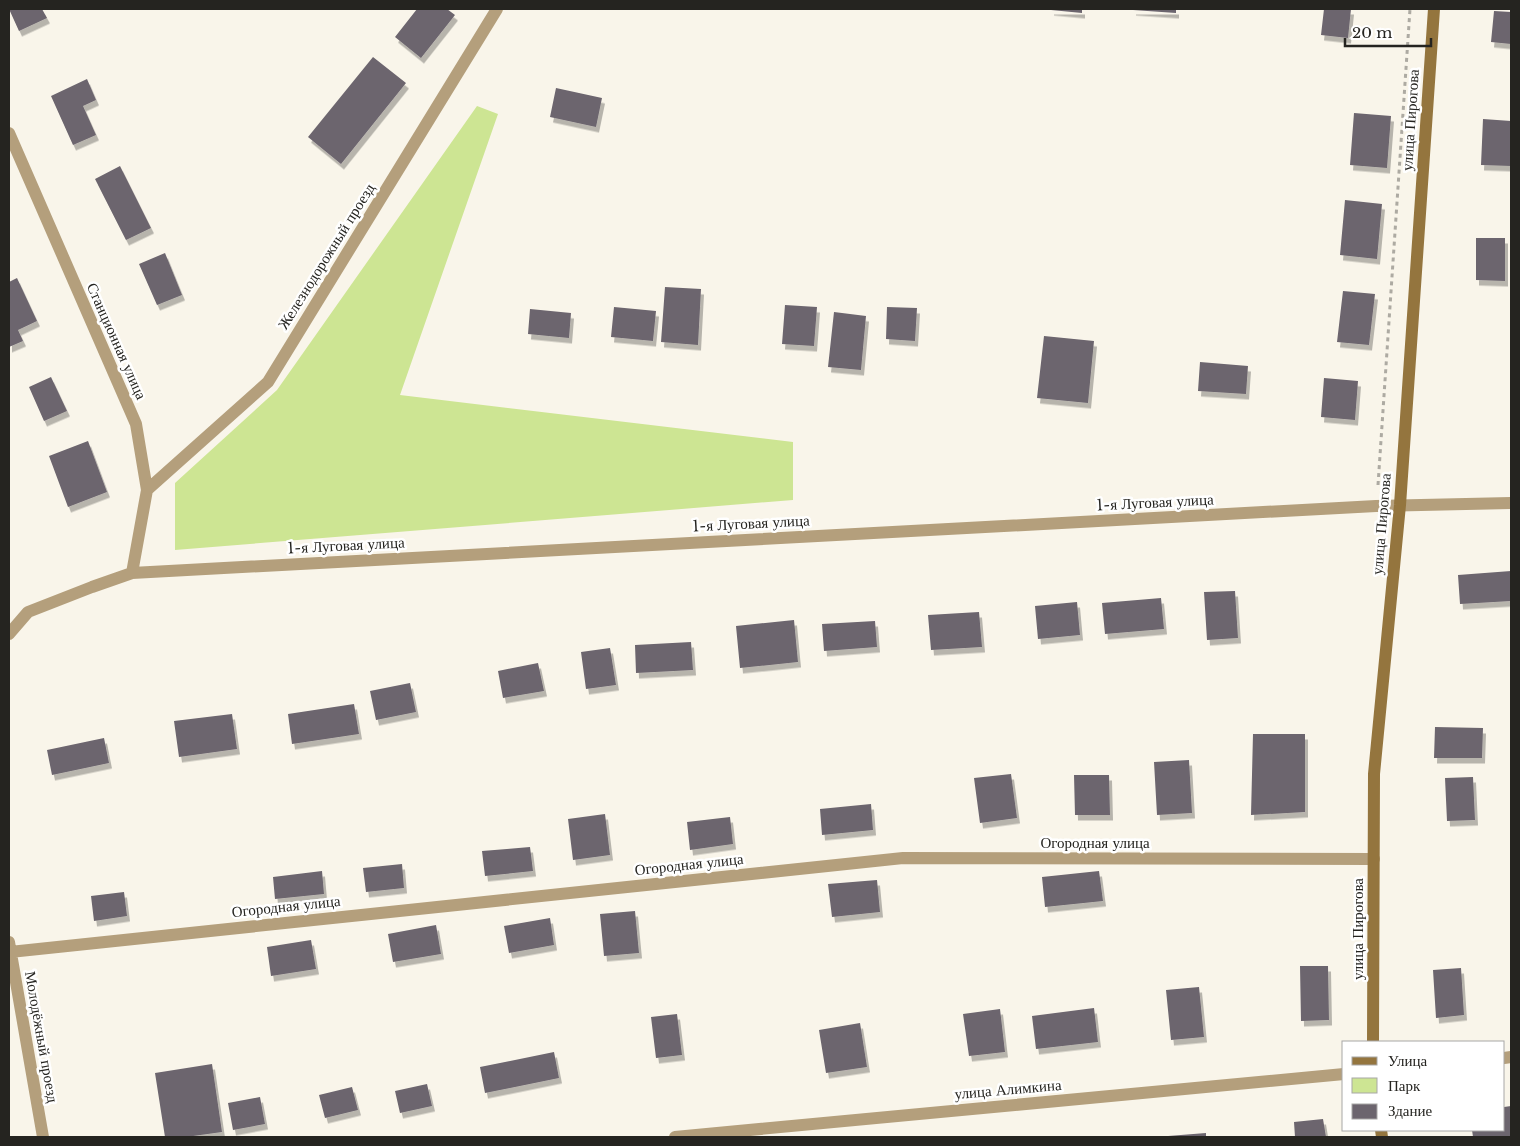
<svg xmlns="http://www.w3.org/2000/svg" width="1520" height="1146" font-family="'Libre Baskerville',serif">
  <defs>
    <filter id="shadow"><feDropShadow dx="3" dy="5.5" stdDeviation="0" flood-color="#0004"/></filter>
  </defs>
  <rect width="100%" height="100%" fill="#f9f5ea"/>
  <path fill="#cde593" d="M477 106 498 114 400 395 793 442V500L175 550V483L277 390Z"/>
  <path fill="#6c656e" filter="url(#shadow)" d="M9 9H42L47 18 19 31Z
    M417 9H447L455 15 421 58 395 37Z
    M1051 9H1082V13L1051 10Z
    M1133 9H1176V13L1133 10Z
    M1324 9H1351L1348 38 1321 35Z
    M1494 11 1511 12V44L1491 42Z
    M373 57 406 83 341 164 308 137Z
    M87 79 96 100 83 106 96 135 73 145 51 96Z
    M556 88 602 98 596 127 550 117Z
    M1354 113 1391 116 1387 168 1350 165Z
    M1483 119 1511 121V166L1481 165Z
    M120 166 151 228 126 240 95 179Z
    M1345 200 1382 204 1377 259 1340 255Z
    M1476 238H1505V281L1476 280Z
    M165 253 182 295 157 305 139 264Z
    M17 278 37 321 18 330 23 341 9 347V282Z
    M665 287 701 289 698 345 661 342Z
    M1343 291 1375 294 1369 345 1337 342Z
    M785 305 817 307 814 346 782 344Z
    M614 307 656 311 653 341 611 337Z
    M887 307 917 308 915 341 886 339Z
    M530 309 571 313 569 338 528 334Z
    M834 312 866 316 861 370 828 367Z
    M1044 336 1094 341 1088 403 1037 398Z
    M1200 362 1248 366 1246 394 1198 391Z
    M51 377 67 411 44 421 29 387Z
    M1324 378 1358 381 1355 420 1321 417Z
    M88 441 107 492 68 507 49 456Z
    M1511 571V601L1460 604 1458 575Z
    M1235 591 1238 638 1207 640 1204 592Z
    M1161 598 1164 629 1105 634 1102 603Z
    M1077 602 1080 635 1038 639 1035 606Z
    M979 612 982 647 931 650 928 615Z
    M794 620 798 662 740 668 736 626Z
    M875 621 877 647 824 651 822 624Z
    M691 642 693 670 636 673 635 645Z
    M610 648 616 685 586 689 581 652Z
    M538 663 544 691 503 698 498 671Z
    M410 683 416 712 376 720 370 691Z
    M354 704 359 734 292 744 288 714Z
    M232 714 237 749 179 757 174 721Z
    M1435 727 1483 728 1482 758H1434Z
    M1253 734H1305V812L1251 815Z
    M104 738 109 763 52 775 47 750Z
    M1189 760 1192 813 1157 815 1154 762Z
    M1011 774 1017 818 980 823 974 778Z
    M1074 775H1109L1110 815H1075Z
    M1473 777 1475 820 1447 821 1445 778Z
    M871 804 873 830 822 835 820 809Z
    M605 814 610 855 573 860 568 819Z
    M730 817 733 844 690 850 687 822Z
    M530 847 533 871 485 876 482 851Z
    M402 864 404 888 366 892 363 868Z
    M322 871 324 894 275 899 273 877Z
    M1099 871 1103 901 1045 907 1042 877Z
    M877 880 880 912 832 917 828 884Z
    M124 892 127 916 94 921 91 896Z
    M635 911 639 953 604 956 600 914Z
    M550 918 554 945 509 953 504 926Z
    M436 925 441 954 393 962 388 934Z
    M311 940 316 969 271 976 267 947Z
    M1300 966H1328L1329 1020 1301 1021Z
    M1461 968 1464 1015 1436 1018 1433 970Z
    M1199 987 1204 1037 1171 1040 1166 990Z
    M1094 1008 1098 1042 1036 1049 1032 1016Z
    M1000 1009 1005 1052 969 1056 963 1014Z
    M677 1014 682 1055 656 1058 651 1017Z
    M860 1023 867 1067 826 1073 819 1030Z
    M554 1052 559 1078 485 1093 480 1067Z
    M212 1064 222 1132 186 1137H165L155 1073Z
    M427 1084 432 1106 400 1113 395 1091Z
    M352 1087 358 1110 325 1118 319 1095Z
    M260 1097 265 1124 233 1130 228 1103Z
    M1511 1106V1137H1473L1472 1130H1504V1107Z
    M1323 1119 1326 1137H1295L1294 1122Z
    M1206 1133V1137H1168V1136Z"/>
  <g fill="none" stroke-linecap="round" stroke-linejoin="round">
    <path stroke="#adaaa2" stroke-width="3" stroke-dasharray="4 4" stroke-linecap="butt" d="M1378 485 1410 9"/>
    <path stroke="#b49f7c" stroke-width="12" d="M9 133 136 424 147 490 132 573
      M147 490 268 382 497 9
      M9 634 28 612 92 587 132 573 1376 506 1511 503
      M9 942 43 1137
      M10 952 903 858 1374 859
      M1504 1058 1511 1057
      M675 1137 1344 1074"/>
    <path stroke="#94753e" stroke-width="12" d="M1373 1042 1374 774 1400 505 1434 9
      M1381 1130 1382 1137"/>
  </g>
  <g text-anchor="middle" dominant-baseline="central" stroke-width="5" stroke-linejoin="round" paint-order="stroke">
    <g font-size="15" fill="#252420" stroke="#fff">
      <text transform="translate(1410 120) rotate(-86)">улица Пирогова</text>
      <text transform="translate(326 256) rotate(-58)">Железнодорожный проезд</text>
      <text transform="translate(117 341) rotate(66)">Станционная улица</text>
      <text transform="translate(1155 502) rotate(-3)">1-я Луговая улица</text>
      <text transform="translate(751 523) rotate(-3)">1-я Луговая улица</text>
      <text transform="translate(1381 524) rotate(-85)">улица Пирогова</text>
      <text transform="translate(346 545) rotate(-3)">1-я Луговая улица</text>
      <text x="1095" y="842">Огородная улица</text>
      <text transform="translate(689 864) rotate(-6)">Огородная улица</text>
      <text transform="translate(286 906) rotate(-6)">Огородная улица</text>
      <text transform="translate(1357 929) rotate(-90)">улица Пирогова</text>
      <text transform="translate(42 1037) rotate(80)">Молодёжный проезд</text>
      <text transform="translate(1008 1089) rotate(-5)">улица Алимкина</text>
    </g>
  </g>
  <rect width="1520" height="1146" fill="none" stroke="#252420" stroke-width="20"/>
  <rect x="1342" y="1041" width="162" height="90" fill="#ffffff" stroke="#a8a7a6"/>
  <rect x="1352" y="1057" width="25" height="8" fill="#94753e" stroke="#a8a7a6"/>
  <text x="1388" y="1066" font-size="15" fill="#252420">Улица</text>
  <rect x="1352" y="1078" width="25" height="15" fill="#cde593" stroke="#a8a7a6"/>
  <text x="1388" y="1091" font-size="15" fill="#252420">Парк</text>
  <rect x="1352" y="1104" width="25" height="15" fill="#6c656e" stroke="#a8a7a6"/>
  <text x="1388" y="1116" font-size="15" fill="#252420">Здание</text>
  <path d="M1345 38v8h86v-8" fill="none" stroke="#252420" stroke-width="2.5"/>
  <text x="1352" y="38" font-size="15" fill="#252420" stroke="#ffffff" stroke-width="4" paint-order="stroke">20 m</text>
</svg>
